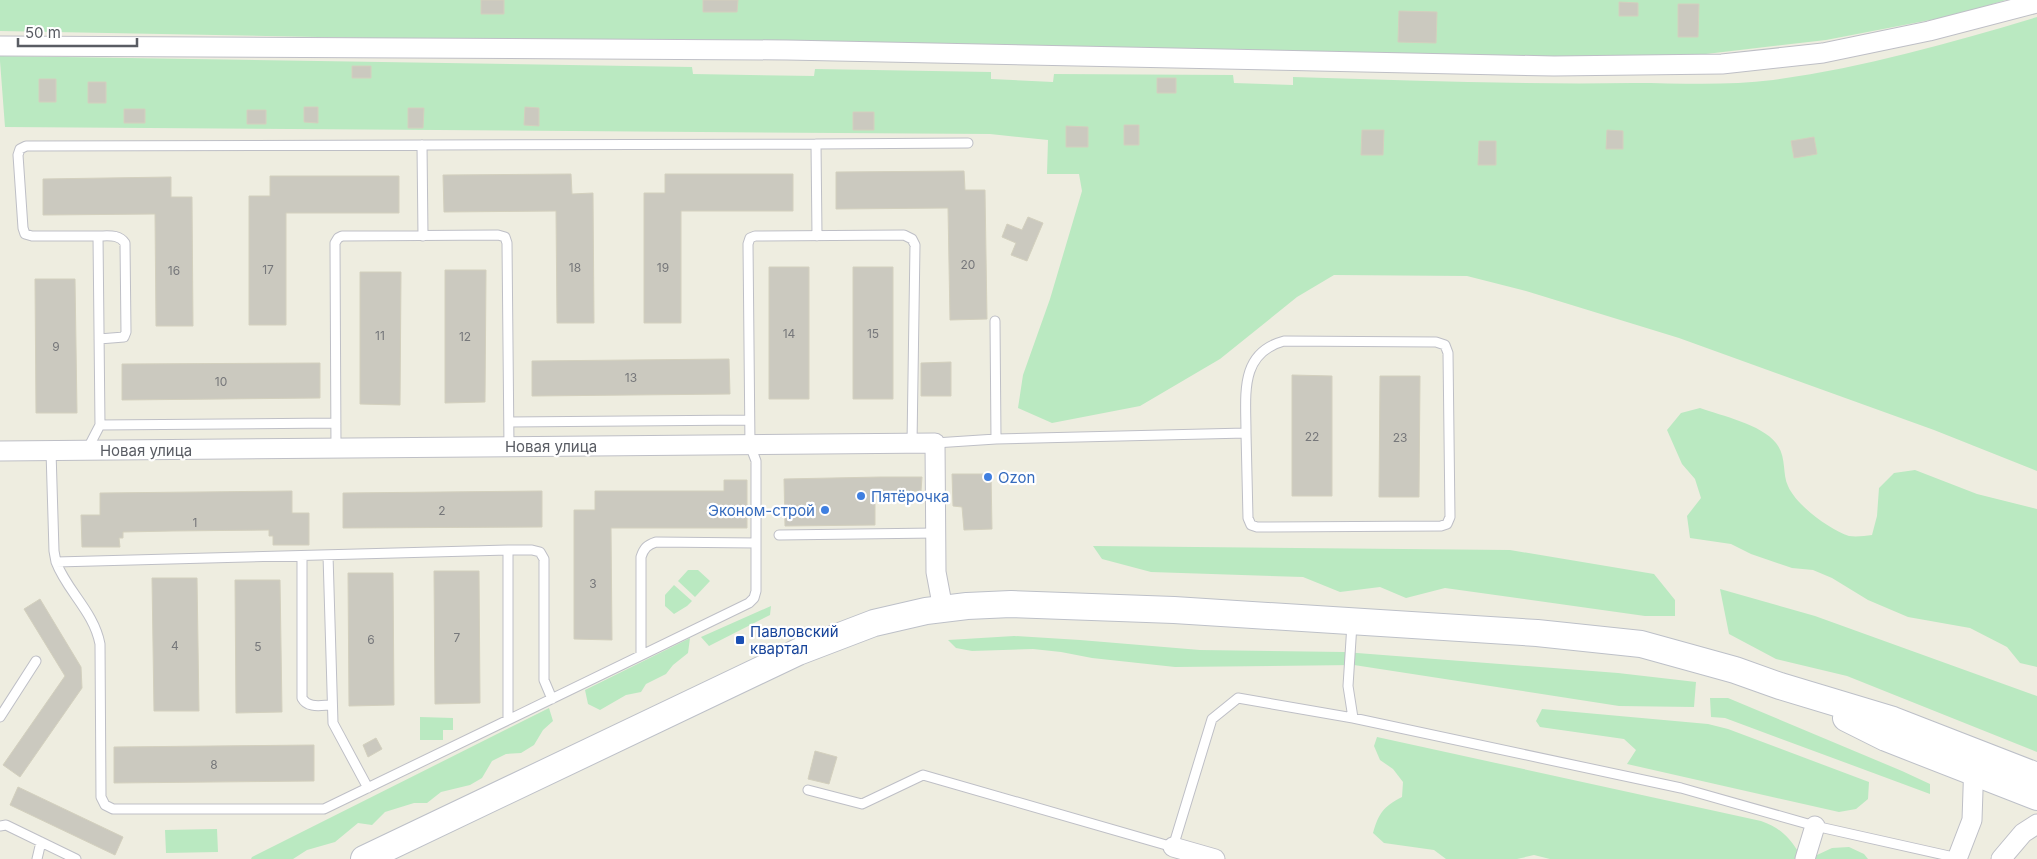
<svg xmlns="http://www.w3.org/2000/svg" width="2037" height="859" font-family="Inter,sans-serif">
  <rect width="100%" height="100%" fill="#eeede0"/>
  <path fill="#bae9c1" d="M0 0H2006L1956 15 1826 40 1706 54 1530 60 0 31Z
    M2037 17V471L1934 430 1679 338 1526 291 1467 276 1334 275 1297 297 1220 359 1140 406 1052 423 1018 408 1023 375 1050 299 1082 191 1079 174H1047L1048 140 990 134 5 127 0 61V56L692 67 693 74 814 76 815 69 991 72V79L1053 82 1054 74 1233 75 1234 83 1293 85V77C1407 80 1520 85 1633 83 1679 83 1727 86 1773 80 1862 68 1950 43 2037 17Z
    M1700 408C1722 416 1761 424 1776 443 1787 457 1782 474 1788 486 1796 505 1830 530 1849 536 1856 537 1865 536 1872 535L1877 516 1879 488 1894 473 1915 470 1977 494 2037 509V667L2020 663 2007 647 1970 628 1908 617 1868 600 1832 578 1813 570 1792 568 1751 554 1731 544 1690 538 1687 516 1701 498 1695 479 1682 464 1667 430 1681 413Z
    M1093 546 1510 550 1654 574 1675 600V616H1645L1445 588 1406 598 1380 587 1340 592 1303 577 1151 572 1102 559Z
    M688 570H698L710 581 695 597 678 581Z
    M674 585 692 601 687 606 674 614 665 606V595Z
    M1720 589 1815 616 2037 696V752L1847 676 1776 659 1729 634Z
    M771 606 770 615 709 646 701 637Z
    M1014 636 1080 640 1200 650 1344 652 1618 673 1696 682 1694 707 1619 706 1354 665 1175 667 1092 658 1061 652 1033 649 972 651 956 648 948 640Z
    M690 638 688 653 673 665 666 674 646 684 641 692 626 695 600 710 588 704 585 690Z
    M1710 698H1728L1902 771 1930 784V794L1725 718 1711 717Z
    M549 708 553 721 543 730 534 745 521 753 506 754 492 761 482 778 470 785 441 792 427 803H414L385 812 372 825 358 823 335 842 307 850 293 859H251L252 857Z
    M1542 709 1708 724 1728 729 1869 782 1868 799 1856 809 1839 812 1627 764 1636 750 1624 739 1540 727 1536 721Z
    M420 717 453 718V730H443V740H420Z
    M1377 737 1761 821C1780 828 1787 835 1798 851L1795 859H1550L1534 855 1517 859H1446L1434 850 1384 843 1373 833C1379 813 1383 807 1402 797L1403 782 1393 769 1380 760 1374 746Z
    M217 829 218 852 166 853 165 830Z
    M1849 847 1864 854 1868 859H1815L1817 855 1832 848Z"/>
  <path fill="#cbc9bf" stroke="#d3d0be" d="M481 0H504V14H481Z
    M703 0H738L737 12H703Z
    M1619 2 1638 3V16H1619Z
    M1678 4H1699L1698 37H1678Z
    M1399 11 1437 12 1436 43 1398 42Z
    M352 66H371V78H352Z
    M1157 78H1176V93H1157Z
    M39 79H56V102H39Z
    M88 82H106V103H88Z
    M304 107H318V123L304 122Z
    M525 107 539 108V126L524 125Z
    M408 108H424L423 128H408Z
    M124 109H145V123H124Z
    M247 110H266V124H247Z
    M853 112H874V130H853Z
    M1124 125H1139V145H1124Z
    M1066 126 1088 127V147H1066Z
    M1362 130H1384L1383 155H1361Z
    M1607 130 1623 131V149H1606Z
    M1814 137 1817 154 1794 158 1791 141Z
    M1479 141H1496V165H1478Z
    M964 171 965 190H985L987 319 950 320 948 208 836 209V172Z
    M571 174 572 194 593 193 594 323H557L556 211 444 212 443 175Z
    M665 174H793V211H681V323H644V193H665Z
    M270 176H399V213H286V325H249V196H270Z
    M171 177V197H192L193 326H156L155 214 43 215V179Z
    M1028 217 1043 223 1027 261 1011 255 1016 243 1002 237 1007 224 1022 230Z
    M769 267H809V399H769Z
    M853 267H893V399H853Z
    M445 270H486L485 402 445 403Z
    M360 272H401L400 405 360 404Z
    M35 279H75L77 413H36Z
    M729 359 730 394 532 396V361Z
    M951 362V396H921V363Z
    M320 363V398L122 400V364Z
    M1292 375 1332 376V496H1292Z
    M1380 376H1420L1419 497H1379Z
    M952 474H991L992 529 964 530 962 507 953 506Z
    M881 477H922L921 491 875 492V525L785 526 784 479Z
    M724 480H747V528H611L612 640 574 639V510H595V491H724Z
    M292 491V513H309V545H273V536H269V530L172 531 123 532V538H119L120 547H82L81 515H100V493Z
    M542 491V527L343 528V493Z
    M434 571H479L480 703 435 704Z
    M348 573H393L394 705 349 706Z
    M152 578H197L199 711H154Z
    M235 580H280L282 712 236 713Z
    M40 599 81 667 82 688 20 777 3 765 65 676 24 609Z
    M376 738 382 749 368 757 363 745Z
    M314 745V781L114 783V747Z
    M815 751 837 757 829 784 808 779Z
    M18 787 123 837 115 855 10 805Z"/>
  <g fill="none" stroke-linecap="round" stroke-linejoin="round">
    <defs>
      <path id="lane" d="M816 144 968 143
        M422 145 423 236
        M98 236C109 236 119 234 125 243L126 332 124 337 99 339
        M995 321 996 439
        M509 422 749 420
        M100 425 336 423
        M935 443 996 439 1246 433 1248 518 1251 525 1257 527 1441 526 1447 524 1450 517 1448 353 1445 345 1436 342 1284 341C1239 353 1246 395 1246 433
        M336 448 335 243 338 238 342 236 498 235 505 237 507 243 509 447
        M87 450 100 425 98 236H32L25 234 23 228 18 155 20 149 26 146 816 144 817 236
        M51 451 54 551 56 562 508 550V720L324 809H113L105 805 101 797 100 644C94 612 67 591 56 562
        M779 535 936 533
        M508 550H532L540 552 544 559V680L552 699
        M328 555 333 723 368 788
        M302 556V698C308 709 322 705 332 705
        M1352 624 1348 686 1353 718
        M641 655V557C644 548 647 545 656 542L756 543
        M0 717 36 661
        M508 720 749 603 754 598 756 591V461L750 445 748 244 750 238 755 236 904 235 912 239 915 245 912 444
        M808 790 862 804 923 775 1173 847 1212 719 1238 698 1353 718 1681 788 1815 826 1958 858
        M0 826 6 825 76 859
        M37 859 41 842"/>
      <path id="street" d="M0 46 787 50 1554 66 1722 64 1823 53 1929 31 2037 3
        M0 451 935 443 936 572 943 609
        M1173 847 1215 859
        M1805 859 1815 826
        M1957 859 1972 820 1974 761
        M2001 859 2023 833 2037 824"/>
      <path id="secondary" d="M1846 718 1886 738 2037 797
        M364 859 798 652 874 623 926 611 967 606 1011 604 1174 610 1537 633 1641 644 1735 670 1780 686 1893 720 2037 776"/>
    </defs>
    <use href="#lane" stroke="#bebfc6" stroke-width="11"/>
    <use href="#street" stroke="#bebfc6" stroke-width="21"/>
    <use href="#secondary" stroke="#bdc0c8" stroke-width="28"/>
    <use href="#lane" stroke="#fff" stroke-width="9"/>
    <use href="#street" stroke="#fff" stroke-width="19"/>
    <use href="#secondary" stroke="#fff" stroke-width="26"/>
  </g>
  <g fill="#3f7fe0" stroke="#fff" stroke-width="2">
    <circle cx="988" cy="477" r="5"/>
    <circle cx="861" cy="496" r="5"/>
    <circle cx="825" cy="510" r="5"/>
  </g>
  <rect fill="#1a4fb4" stroke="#fff" stroke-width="2" x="735" y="635" width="10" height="10" rx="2.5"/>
  <g text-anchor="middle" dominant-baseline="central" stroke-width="4.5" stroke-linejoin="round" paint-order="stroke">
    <g font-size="12" fill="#76777a">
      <text x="968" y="264">20</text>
      <text x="575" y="267">18</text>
      <text x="663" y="267">19</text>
      <text x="268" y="269">17</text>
      <text x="174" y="270">16</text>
      <text x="789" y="333">14</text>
      <text x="873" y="333">15</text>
      <text x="380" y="335">11</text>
      <text x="465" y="336">12</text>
      <text x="56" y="346">9</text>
      <text x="631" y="377">13</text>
      <text x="221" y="381">10</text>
      <text x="1312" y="436">22</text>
      <text x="1400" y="437">23</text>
      <text x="442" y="510">2</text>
      <text x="195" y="522">1</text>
      <text x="593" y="583">3</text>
      <text x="457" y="637">7</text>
      <text x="371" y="639">6</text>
      <text x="175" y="645">4</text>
      <text x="258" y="646">5</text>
      <text x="214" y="764">8</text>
    </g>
    <g font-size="15" fill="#595c63" stroke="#fff">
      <text x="551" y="446">Новая улица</text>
      <text x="146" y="450">Новая улица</text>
    </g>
    <g font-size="15" fill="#366cbe" stroke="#fff" text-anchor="start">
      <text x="998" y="477">Ozon</text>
      <text x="871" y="496">Пятёрочка</text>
      <text x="815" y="510" text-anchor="end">Эконом-строй</text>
    </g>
    <g font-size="15" fill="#164399" stroke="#fff" text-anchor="start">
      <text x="750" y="631">Павловский<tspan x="750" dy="17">квартал</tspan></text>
    </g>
  </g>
  <path d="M18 38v8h119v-8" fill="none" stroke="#595c63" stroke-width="2.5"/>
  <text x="25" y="38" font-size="15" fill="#595c63" stroke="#ffffff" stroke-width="4" paint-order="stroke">50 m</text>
</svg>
